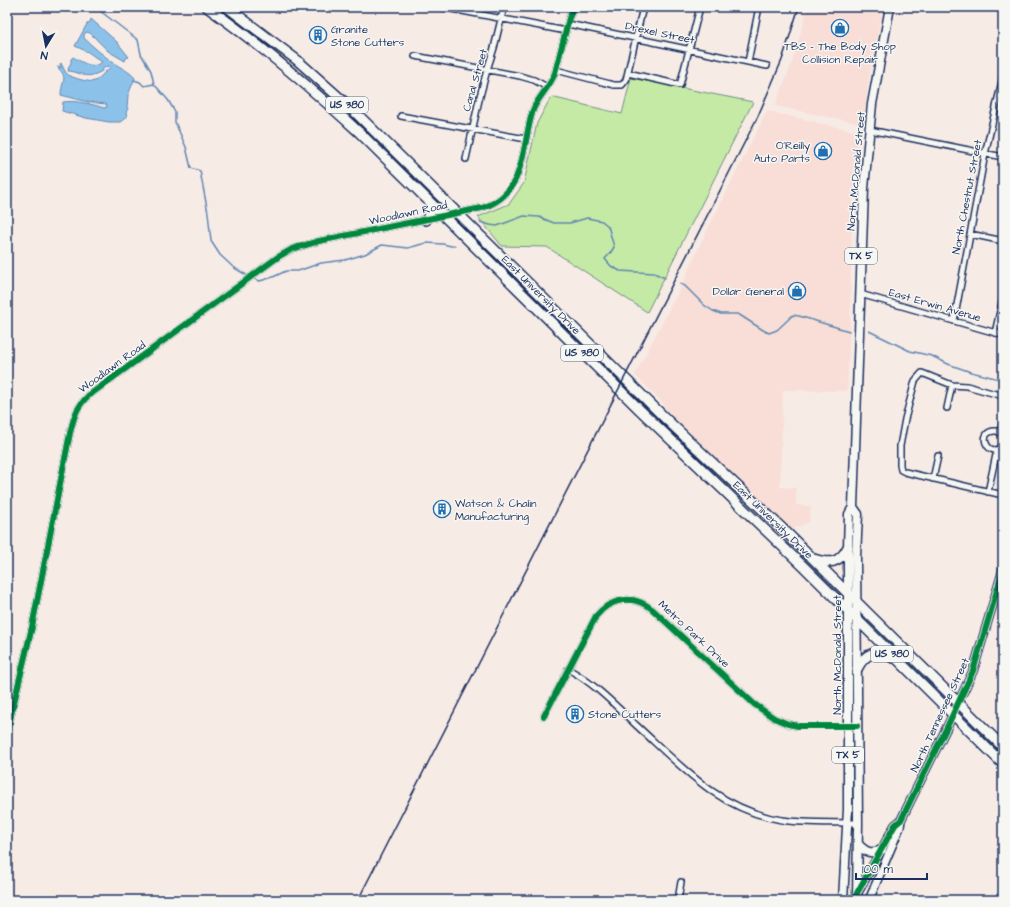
<svg xmlns="http://www.w3.org/2000/svg" width="1010" height="907" font-family="'Architects Daughter',sans-serif">
  <rect width="100%" height="100%" fill="#f7ebe6"/>
  <filter id="ink" filterUnits="userSpaceOnUse"><feTurbulence type="fractalNoise" baseFrequency=".025" numOctaves="2"/><feDisplacementMap in="SourceGraphic" scale="8" xChannelSelector="R" yChannelSelector="G"/><feConvolveMatrix kernelMatrix="1 2 1 2 8 2 1 2 1" color-interpolation-filters="sRGB"/></filter>
  <g filter="url(#ink)">
    <path fill="#f8ded7" d="M808 7H883L869 78 863 124 775 106 792 63Z
      M767 111 858 132 852 203 850 324 847 391 783 390 780 487 796 488V505L811 506 809 522 791 530 665 409 664 404 635 375 682 285 698 249Z"/>
    <path fill="#c5eaa5" stroke="#708c82" d="M631 78 753 102 647 312 547 247 502 246 478 217 509 204 524 183 537 123 551 97 622 114Z"/>
    <path fill="#8cc2ea" stroke="#5f87b2" d="M91 19 117 42 129 57 126 58 125 61 108 51 90 33 87 32 84 34V38C93 47 103 55 114 63 121 68 129 71 135 78L128 95 127 107 128 109 126 112 127 117 120 122H109L86 118 62 111 63 102C75 100 92 104 104 108L107 107 106 104 88 102 61 95C61 82 69 78 58 68V66L61 68 60 64 61 63C63 67 65 72 67 74 72 78 90 83 95 81 99 79 104 72 109 69L110 67 108 66 102 69V71C84 81 83 72 68 71L69 66 71 63V59L73 57C82 62 93 70 102 62L88 52 75 46 87 24 90 22Z"/>
    <g fill="none" stroke-linecap="round" stroke-linejoin="round">
      <path stroke="#5f87b2" stroke-width="1.5" d="M95 7 138 40 141 54 151 71 154 84 168 100 175 112V122L186 147 191 168 200 171 208 213 211 241 220 255 233 267 248 276
        M134 80 140 82 144 86 154 84
        M480 222 490 225 497 226 524 216 539 217 554 223H570L587 218 602 221 608 226 614 247 611 252 605 259 611 266 620 271 654 273 665 278
        M252 278 260 281 273 277 286 271H298L321 263 345 260 365 254 382 245 408 248 426 243 443 244 451 246H455
        M680 284 685 286 704 305 713 311 721 314H738L763 330 769 333 777 330 793 315 799 316 849 331
        M869 331 910 351 932 356 948 364 971 372 1003 380"/>
      <defs>
        <path id="street" d="M441 7 566 31
          M568 24 767 66
          M415 56 520 76 534 80 547 87
          M748 62 759 7
          M556 70 614 85H622L626 80 643 7
          M628 73 680 85 700 7
          M401 116 526 139
          M870 130 1003 157
          M466 159 479 100 487 70 494 48 504 7
          M970 234 1003 241
          M860 294 1003 335
          M954 321 985 154 1003 77
          M995 333 1003 298
          M1003 396 967 386 952 385 922 373 915 381 905 419 900 446V465L901 470 905 472 1003 495
          M947 408 952 385
          M1000 432 1003 422
          M1003 435 997 431C975 429 988 461 1003 446
          M933 479 938 456
          M988 492 997 450
          M568 669C594 683 615 705 636 725 681 766 719 810 782 820 807 824 833 822 858 823
          M544 716 596 616C611 598 633 594 652 609L754 704 774 718 788 724 798 726H850
          M7 732 32 627 70 433C74 417 76 408 88 396L278 257 292 249 319 241 482 208C527 194 521 147 533 110 538 97 550 87 555 73L569 18 574 7
          M678 900 681 882"/>
        <path id="secondary" d="M857 894 895 825 901 820 947 727 973 671 1003 570
          M869 900 900 827 901 820"/>
        <path id="primary" d="M853 507 858 514 856 557 858 823 857 900
          M858 844C866 853 871 854 882 850
          M843 900 848 809V547L849 514 853 507 864 188 872 104 890 7"/>
        <path id="highway" d="M207 7C261 45 311 88 360 133L640 410 803 566 1003 764
          M227 7 297 60 351 108 666 419 784 530 1003 747
          M426 220 430 213 431 203
          M814 559C830 564 839 564 848 547
          M857 669C865 653 877 648 893 658"/>
      </defs>
      <use href="#street" stroke="#1b2f5e" stroke-width="8"/>
      <use href="#secondary" stroke="#1b2f5e" stroke-width="10"/>
      <use href="#primary" stroke="#1b2f5e" stroke-width="11"/>
      <use href="#highway" stroke="#1b2f5e" stroke-width="12"/>
      <use href="#street" stroke="#f6f6f2" stroke-width="5"/>
      <use href="#secondary" stroke="#f6f6f2" stroke-width="7"/>
      <use href="#primary" stroke="#f6f6f2" stroke-width="8"/>
      <use href="#highway" stroke="#f6f6f2" stroke-width="9"/>
      <path stroke="#1b2f5e" stroke-width="1.5" d="M358 900 758 116 782 60 799 7"/>
      <defs>
        <path id="cycleway" d="M544 716 596 616C611 598 633 594 652 609L754 704 774 718 788 724 798 726H857
          M7 732 32 627 70 433C74 417 76 408 88 396L278 257 292 249 319 241 482 208C527 194 521 147 533 110 538 97 550 87 555 73L569 18 574 7
          M854 900 857 893 895 825 901 820 947 727 973 671 1003 570"/>
      </defs>
      <use href="#cycleway" stroke="#f6f6f2" stroke-width="8"/>
      <use href="#cycleway" stroke="#00873e" stroke-width="6"/>
    </g>
  </g>
  <defs>
    <symbol id="shop-ring" viewBox="-11 -11 22 22"><circle r="9.5" fill="#f6f6f2" stroke="#1f6fb2" stroke-width="1.5"/><path d="M-5-2.5h2.3a2.7 3.5 0 0 1 5.4 0H5L5.5 6h-11ZM-1.5-2.5h3a1.5 2.3 0 0 0-3 0Z" fill="#1f6fb2"/></symbol>
    <symbol id="building-ring" viewBox="-11 -11 22 22"><circle r="9.5" fill="#f6f6f2" stroke="#1f6fb2" stroke-width="1.5"/><path d="M-4-6H4V6H1V3H-1V6H-4ZM-2.5-4.3h1.7v1.8h-1.7ZM.8-4.3h1.7v1.8H.8ZM-2.5-1h1.7V.8h-1.7ZM.8-1h1.7V.8H.8Z" fill="#1f6fb2"/></symbol>
  </defs>
  <g fill-rule="evenodd">
    <use href="#shop-ring" x="830" y="18" width="20" height="20"/>
    <use href="#building-ring" x="308" y="25" width="20" height="20"/>
    <use href="#shop-ring" x="813" y="141" width="20" height="20"/>
    <use href="#shop-ring" x="787" y="281" width="20" height="20"/>
    <use href="#building-ring" x="432" y="499" width="20" height="20"/>
    <use href="#building-ring" x="565" y="704" width="20" height="20"/>
  </g>
  <g text-anchor="middle" dominant-baseline="central" stroke-width="3" stroke-linejoin="round" paint-order="stroke">
    <g fill="#f6f6f2" stroke="#5d6b8a" stroke-width="1">
      <rect x="326" y="97" width="42" height="16" rx="3"/>
      <rect x="845" y="248" width="32" height="16" rx="3"/>
      <rect x="561" y="345" width="42" height="16" rx="3"/>
      <rect x="871" y="646" width="42" height="16" rx="3"/>
      <rect x="832" y="747" width="32" height="16" rx="3"/>
    </g>
    <g font-size="10" font-weight="bold" fill="#1b2f5e">
      <text x="347" y="105">US 380</text>
      <text x="861" y="256">TX 5</text>
      <text x="582" y="353">US 380</text>
      <text x="892" y="654">US 380</text>
      <text x="848" y="755">TX 5</text>
    </g>
    <g font-size="11" fill="#1b2f5e" stroke="#f6f6f2" text-anchor="start">
      <text x="331" y="29">Granite<tspan x="331" dy="13">Stone Cutters</tspan></text>
      <text x="840" y="46" text-anchor="middle">TBS - The Body Shop<tspan x="840" dy="13">Collision Repair</tspan></text>
      <text x="810" y="145" text-anchor="end">O'Reilly<tspan x="810" dy="13">Auto Parts</tspan></text>
      <text x="784" y="291" text-anchor="end">Dollar General</text>
      <text x="455" y="503">Watson &amp; Chalin<tspan x="455" dy="13">Manufacturing</tspan></text>
      <text x="588" y="714">Stone Cutters</text>
    </g>
    <g font-size="11" fill="#1b2f5e" stroke="#f6f6f2">
      <text transform="translate(660 33) rotate(12)">Drexel Street</text>
      <text transform="translate(475 80) rotate(-74)">Canal Street</text>
      <text transform="translate(856 171) rotate(-85)">North McDonald Street</text>
      <text transform="translate(967 197) rotate(-79)">North Chestnut Street</text>
      <text transform="translate(408 213) rotate(-12)">Woodlawn Road</text>
      <text transform="translate(541 295) rotate(45)">East University Drive</text>
      <text transform="translate(935 305) rotate(16)">East Erwin Avenue</text>
      <text transform="translate(112 367) rotate(-36)">Woodlawn Road</text>
      <text transform="translate(773 520) rotate(44)">East University Drive</text>
      <text transform="translate(694 634) rotate(43)">Metro Park Drive</text>
      <text transform="translate(837 655) rotate(-90)">North McDonald Street</text>
      <text transform="translate(940 715) rotate(-65)">North Tennessee Street</text>
    </g>
  </g>
  <rect width="1010" height="907" fill="none" stroke="#f6f6f2" stroke-width="24"/>
  <rect x="12" y="12" width="986" height="883" fill="none" stroke="#1b2f5e" stroke-width="1.5" filter="url(#ink)"/>
  <g transform="translate(46 46) rotate(190)" stroke="#f6f6f2" stroke-width="3" paint-order="stroke">
  <path d="M0-3L7 15L0 10L-7 15Z" fill="#1b2f5e"/>
  <text y="-6" font-size="11" font-weight="bold" text-anchor="middle" fill="#1b2f5e">N</text>
  </g>
  <path d="M856 873v6h71v-6" fill="none" stroke="#1b2f5e" stroke-width="2"/>
  <text x="862" y="873" font-size="12" fill="#1b2f5e" stroke="#f6f6f2" stroke-width="3" paint-order="stroke">100 m</text>
</svg>
